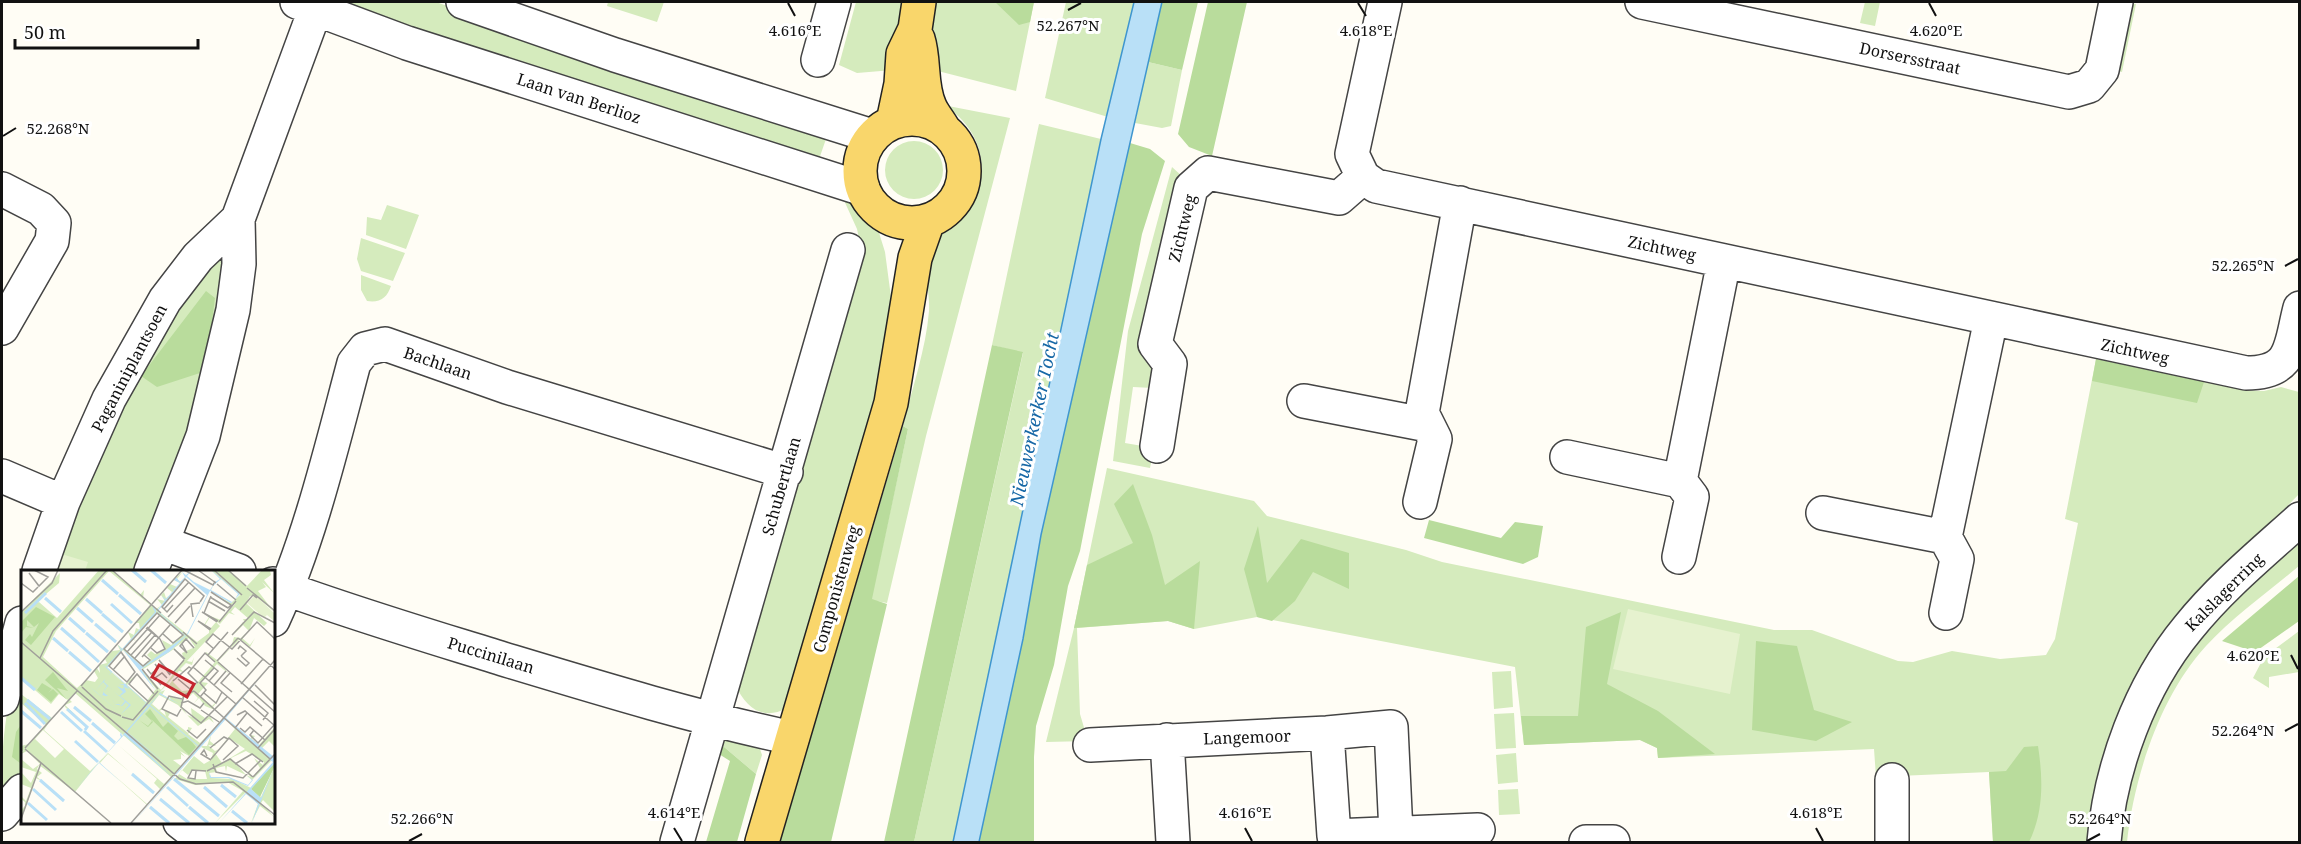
<svg xmlns="http://www.w3.org/2000/svg" width="2301" height="844" font-family="'Noto Serif',serif">
  <rect width="100%" height="100%" fill="#fffdf5"/>
  <path fill="#d5ebbd" d="M332 2H436L572 50 820 127 826 139 817 165Z
    M608 2H664L657 22 607 6Z
    M856 2H906L893 70 857 73 839 65Z
    M934 2H1034L1016 91 930 69 928 55Z
    M1066 2H1134L1108 117 1045 98Z
    M1865 2H1880L1875 26 1860 23Z
    M2128 3 2136 4 2122 72 2114 70Z
    M1148 62 1182 70 1171 126 1162 128 1135 123Z
    M943 105 1010 118 926 436 887 603 871 600 908 429 903 426C912 388 926 349 929 311 930 295 924 270 928 256 930 249 933 235 938 230 945 222 959 219 969 205 995 169 978 125 943 105Z
    M1039 124 1101 139 953 842H914L1023 353 992 345Z
    M885 170a29 29 0 1 1 58 0a29 29 0 1 1-58 0Z
    M1172 167 1183 177C1170 209 1160 241 1156 276 1153 313 1161 351 1153 388L1133 387 1125 443 1154 448 1150 468 1113 461 1128 331Z
    M842 196 853 198 861 209 876 223 885 252 891 297 889 351 872 418 787 708C763 721 746 708 736 686L861 248 857 229Z
    M387 205 419 215 406 249 366 235 367 217 381 220Z
    M361 238 405 253 393 281 361 271 357 259Z
    M219 260 228 264 217 350 144 571H45L97 439 209 261Z
    M361 275 391 286C387 298 380 303 367 301L361 290Z
    M2096 359 2210 383 2241 386 2240 390 2264 391 2281 387 2299 392V494L2210 586 2088 842H1993L1989 772 1876 777 1874 749 1658 758 1657 748 1640 740 1524 745 1515 667 1257 617 1194 629 1168 621 1077 628 1080 714 1088 741 1046 742 1074 628 1107 468 1254 501 1267 516 1406 550 1442 562 1774 630H1812L1898 661 1913 662 1952 651 2000 659 2046 655 2055 639 2078 523 2065 519Z
    M2299 542V566C2268 592 2234 616 2206 646 2160 696 2134 777 2127 842H2116L2143 734 2178 667 2225 609Z
    M2299 631V672L2269 677V688L2253 678 2264 657Z
    M22 643V780L2 789C1 733 9 697 22 643Z
    M1511 671 1513 707 1494 709 1492 672Z
    M1514 713 1516 748 1496 749 1494 714Z
    M745 732 756 737 762 755 756 774 717 741Z
    M1516 753 1518 782 1498 784 1496 755Z
    M1518 789 1520 814 1499 815 1498 790Z"/>
  <path fill="#b9dc9c" d="M995 2H1034L1030 22 1019 25Z
    M1162 2H1198L1182 70 1148 62Z
    M1208 2H1247L1212 156 1189 147 1178 134Z
    M1130 143 1150 149 1165 161 1142 234 1080 551 1068 586 1054 665 1036 726 1034 757V842H979L1023 639 1041 535Z
    M206 291 215 298 212 322 200 373 157 387 141 376Z
    M992 345 1023 352 914 842H884Z
    M2096 359 2204 382 2197 403 2092 381Z
    M903 426 908 429 872 599 887 604 831 842H780Z
    M1133 484 1152 535 1165 585 1200 561 1194 629 1168 621 1074 628 1087 565 1133 543 1114 504Z
    M1429 520 1501 538 1515 522 1543 526 1538 557 1523 564 1424 538Z
    M1258 526 1267 583 1301 539 1349 553V589L1313 572 1295 601 1272 621 1257 617 1244 569Z
    M2299 576V621L2255 652 2222 641Z
    M1621 612 1607 684 1658 711 1715 754 1658 758 1657 748 1640 740 1524 745 1521 716H1578L1586 627Z
    M1756 641 1797 646 1814 710 1852 722 1816 741 1752 730Z
    M22 723V760L20 763 12 757 16 732Z
    M717 741 756 774 737 842H706L730 761 711 749Z
    M2038 746C2043 778 2044 812 2029 842H1993L1989 772 2006 771 2024 747Z"/>
  <path fill="#e6f2cf" d="M58 553 88 562 85 571H52Z
    M1628 609 1740 634 1730 694 1613 669Z"/>
  <path fill="#b9e0f7" stroke="#3f96cf" stroke-width="1.5" d="M1134 2H1162L1041 535 1023 639 979 842H953L1101 139Z"/>
  <g fill="none" stroke-linecap="round" stroke-linejoin="round">
    <defs>
      <path id="minor" d="M297 2 407 43 863 189
        M463 2 615 55 872 136
        M1642 2 2069 92 2089 86 2102 70 2116 2
        M818 60 834 2
        M1363 177 1376 186 2246 373C2294 373 2290 346 2300 308
        M2 189 41 209 54 223 52 241 2 328
        M1304 401 1428 425
        M1157 446 1170 364 1155 344 1191 188 1208 173 1339 198 1363 177 1352 154 1385 2
        M1567 457 1680 481
        M2 476 63 502
        M1420 502 1435 439 1422 413 1460 203
        M1823 513 1945 537
        M163 543 239 571
        M1679 557 1692 497 1680 481 1724 261
        M39 571 63 502 109 399 165 300 198 257 238 219
        M151 571 203 436 233 310 239 264 238 219 315 10
        M273 584C348 612 426 635 503 659 599 688 694 717 792 738
        M1946 613 1957 559 1945 537 1991 319
        M273 620C310 539 331 449 354 363L365 349 385 344 507 387 786 472
        M2 699 22 623
        M1327 733 1334 836 1478 830
        M1167 740 1173 842
        M1090 745 1327 733 1391 727 1396 833
        M1892 780V842
        M2 814 22 791
        M180 822 189 829 230 842
        M677 842 848 250
        M1586 842H1613
        M2104 842C2110 768 2140 686 2188 628 2220 588 2261 554 2300 519"/>
      <path id="major" d="M918 39C925 61 920 86 930 107 933 114 939 121 943 128
        M860 171a52 52 0 1 1 104 0a52 52 0 1 1-104 0Z
        M893 122 901 84 903 54 915 29 919 2
        M762 842 891 403 915 258 928 221"/>
    </defs>
    <use href="#minor" stroke="#444" stroke-width="36"/>
    <use href="#major" stroke="#222" stroke-width="36"/>
    <use href="#minor" stroke="#fff" stroke-width="33"/>
    <use href="#major" stroke="#f9d66b" stroke-width="33"/>
  </g>
  <path fill="none" stroke="#111" stroke-width="2" d="M788 3 795 16M1358 3 1366 16M1929 3 1936 16M1068 10 1081 3M3 136 16 128M2285 266 2298 259M2291 655 2298 669M2285 731 2298 724M674 828 682 841M1245 828 1252 841M1816 828 1823 841M409 841 422 834M2087 841 2100 834"/>
  <g text-anchor="middle" dominant-baseline="central" stroke-width="6" stroke-linejoin="round" paint-order="stroke">
    <g font-size="16" fill="#111" stroke="#fff">
      <text transform="translate(1910 58) rotate(12)">Dorsersstraat</text>
      <text transform="translate(579 98) rotate(18)">Laan van Berlioz</text>
      <text transform="translate(1182 228) rotate(-76)">Zichtweg</text>
      <text transform="translate(1662 248) rotate(12)">Zichtweg</text>
      <text transform="translate(2135 351) rotate(12)">Zichtweg</text>
      <text transform="translate(438 363) rotate(19)">Bachlaan</text>
      <text transform="translate(129 368) rotate(-62)">Paganiniplantsoen</text>
      <text transform="translate(781 486) rotate(-74)">Schubertlaan</text>
      <text transform="translate(836 589) rotate(-74)">Componistenweg</text>
      <text transform="translate(2224 592) rotate(-45)">Kalslagerring</text>
      <text transform="translate(491 655) rotate(17)">Puccinilaan</text>
      <text transform="translate(1247 737) rotate(-2)">Langemoor</text>
    </g>
    <g font-size="18" font-style="italic" fill="#1768a6" stroke="#fff">
      <text transform="translate(1034 419) rotate(-78)">Nieuwerkerker Tocht</text>
    </g>
  </g>
  <g transform="translate(21 570)">
    <rect width="254" height="254" fill="#fffdf5"/>
    <path d="M78 0H91L119 25 123 20 122 28 135 39 141 35 136 29 144 31 140 25 143 22 145 28 149 25 151 22 146 18 149 14 156 17 159 13 153 10 163 0 156 9 160 12 165 7 136 40 176 72 188 63V59L183 55 181 59 183 55 177 52 183 55 188 47 181 42 189 46 191 43 189 46 200 50 214 34 210 35 189 22 210 33 219 25 190 0H208L226 16 241 0H249L250 5 243 10 253 23 241 12 245 17 237 21 253 42 234 25 229 26 225 33 246 53 243 56 233 48 228 61 222 55 212 65 222 52 224 53 222 49H228L214 37 210 42 214 45 208 43 199 54 189 47 184 55 189 59 195 52 199 56 166 91 171 92 173 87 171 95 165 93 159 99 163 102H162L158 101 139 122 144 120 141 125 150 130 148 126 161 130V123L148 115 153 108 152 112 161 121 170 120 194 92 185 83V82L196 90 210 78 213 67 220 68 225 63 221 68 229 75 234 68 229 77 219 69 197 91 208 104 196 94 180 112 187 113 177 124 191 136 198 129 192 137 194 140 184 136 178 128 173 133 177 128 172 123 165 130 167 123 162 127 161 137 166 145 171 147 170 138 184 148 189 146 193 153 188 149 177 156 167 146 164 150 167 146 157 135 138 125 131 134 138 140 143 136 139 141 145 146 143 140 149 142 156 146 149 143 147 147 167 163V157L171 158 167 164 179 173 202 149 168 186 159 181 164 187 160 184V189L152 190 160 196 126 235 78 192 54 222 18 195 16 199 21 203 16 207 21 211 15 208 0 250V240L4 236V232L0 229V226L5 231 10 218 0 214V202L10 213 15 202 0 197V189L12 199 19 194 6 181 0 184 3 180 0 182V176L8 174 25 155 0 133V124L31 148 23 160 69 201 87 183 110 203 87 184 79 193 126 234 140 220 133 213 136 209 96 174 143 214 150 207 54 123 48 129 51 132 44 135 67 157 64 160 66 157 45 138 43 135 47 130 38 124 30 134 0 108V42L39 3 38 13 13 34 18 32 36 48ZM88 1 129 35 114 53H118L119 60 115 58 113 65 107 62 110 69 102 79 96 74 99 80 91 81 84 89 86 93 78 95 79 103 76 98 73 101 77 108 74 112 65 110 56 118 22 87 35 61ZM136 43 162 65 150 75 141 70 144 79 134 84 130 81 126 85 130 89 122 96 103 78 111 69 115 71 112 68ZM168 68 174 77 161 83 162 87 153 78ZM153 79 163 90 140 120 121 100ZM102 80 122 97 121 102 135 119 125 132 106 115 116 104 104 114 86 98ZM22 160 43 179 34 188 14 169ZM205 149 230 171 236 177H239L215 156 230 169V165L234 166 231 169 238 175 253 158V176L248 171 241 178 253 188 231 210 225 205 230 207 227 204 228 202 232 207 239 198 233 188 242 195 243 192 225 181 210 188 225 205 206 196 205 202 204 196 195 198 196 202 188 203 190 208 212 209 230 218 253 193 230 219 240 227 253 198V241L242 230 240 233 253 247 239 236 230 253 237 234 225 222 194 253 222 221 206 212 174 215 154 209 173 186 183 194 190 190 192 183 180 177 184 172 181 176H186L190 165 203 150 190 165 189 171 195 176 187 175 194 181 198 179 214 159ZM208 168 224 179 201 193 194 183ZM161 200 167 205 170 201H184L186 209H166L158 204Z" fill="#d5ebbd" fill-rule="evenodd"/>
    <path d="M15 37 34 47 10 75 4 70 9 64 11 67 18 53 13 57 6 50V56L13 58 5 57 0 63V52ZM32 102 47 121 36 118 46 130 24 110ZM21 113 31 119 27 123 32 119 37 124 30 132 16 120ZM129 139 142 157 147 152 157 161 153 166 157 170 165 167 171 172 175 177 168 185 130 149 132 152 127 157 118 150 127 156 131 151 124 144ZM253 193V198L239 227 230 219Z" fill="#b9dc9c"/>
    <path d="M234 25 253 43V51L246 45 243 48 226 33Z" fill="#e6f2cf"/>
    <path d="M171 0 166 6 173 12 189 20 194 12 199 9 190 0 219 24 214 29 217 24 200 9 192 16 190 20 211 32 214 30 210 33 189 21 167 64 148 82 120 99 135 121 102 80 122 97 164 66 136 41 144 30 141 26 145 29 153 20 149 16 153 19 159 13 153 10 155 7 159 12 164 7 161 2 165 5ZM165 7 186 25 165 66 137 41ZM131 36 135 40V43L86 97 128 135 179 78 139 123 158 134 138 124 129 135 178 176 253 91 205 148 253 187V194L230 219 240 228 253 199 231 253 237 234 225 224 198 253 252 192 249 190 227 216 207 208H189L188 200 193 197 188 201 190 207H208L227 215 231 210 226 206 232 210 250 189 205 149 112 253 178 177 129 136 106 162 154 201 105 162 150 206 103 165 78 192 101 213 78 193 53 221 100 167 99 165 100 162 54 124 100 162 101 166 128 135 121 138 125 133 105 115 108 119 103 117 105 122 99 126 110 135 100 144 69 117 74 121 84 109 83 112 98 126 102 122 96 116 102 119 103 115 98 114H104L91 102 88 105 90 102 80 93 85 97 100 80 97 75 101 79 134 42ZM82 112 86 116 82 122V124L81 125 85 126H87L82 122 87 116 104 131 100 136 98 134H94L93 132 91 129 94 134 101 136 105 132 108 135 100 144 74 121Z" fill="#b9e0f7" fill-rule="evenodd"/>
    <path fill="none" stroke="#b9e0f7" stroke-width="3" d="M111 0 125 12M130 0 145 13M81 10 97 24M98 25 120 44M24 28 40 42M65 29 81 43M90 34 111 53M56 38 72 52M4 43 25 23M81 44 102 62M48 48 64 62M74 54 95 72M40 58 56 72M65 63 87 82M32 68 47 81M56 72 78 92M48 82 70 101M0 108 14 120M6 130 29 149M4 133 24 154M53 137 70 151M46 139 66 157 64 160M0 141 20 158M40 142 61 161M71 153 94 173M63 161 86 182M54 171 77 192M111 204 133 223M153 209 198 246M19 210 43 231M200 215 215 227M146 217 167 236M183 217 206 237M12 219 35 240M139 229 168 253M7 233 26 250M129 237 148 253M168 237 187 253M211 241 226 253"/>
    <path fill="none" stroke="#a09f9a" stroke-width="1.5" d="M91 0 140 43M163 0 192 15 194 11M177 0 195 13M193 0 221 25M207 0 225 16M8 3 18 16 27 7 13 0M0 13 12 22 17 17M196 14 215 30M226 18 254 41M190 22 210 35 207 38M189 27 207 38M187 31 204 41M131 34 161 0M152 35 146 42 141 37 164 9 183 26 179 32M143 39 168 12M219 40 232 25 236 28M0 42 31 13 37 0M183 43 190 26M147 47 174 18M172 47 170 34 179 33M196 52 181 42 197 51M198 52 215 31M154 53 169 36M125 58 139 69 126 57M189 60 177 51 190 59M162 62 176 74M211 65 233 42 254 53M217 68 254 99M0 72 159 209 175 214 212 212 254 245M161 74 166 83 159 76 165 69 173 78M130 78 136 83 144 79 139 69M193 79 185 72 192 64 211 79 236 52 254 69M217 79 219 76 225 81 220 86M100 82 114 102 106 112 88 96ZM106 82 139 45M110 85 131 62M123 85 129 90 122 96 103 79 136 43 162 65 152 73 142 64M187 85 207 62M121 87 149 55M19 88 32 61 86 0M114 88 134 65M216 88 225 96 228 93 220 86M163 89 153 79 164 89M184 90 197 101 188 111M196 91 217 68M197 92 254 142M172 97 215 134M121 99 137 119M126 99 130 104 137 98 134 94M92 100 104 86M209 103 200 113 211 122M151 104 163 90M149 105 138 90 150 104M157 109 169 119 176 112M152 111 168 97 171 99M177 113 167 103 184 83 194 92M220 114 242 89M140 115 134 108 141 103 146 108M193 115 205 101M234 115 254 135M60 116 130 35M61 117 85 139 100 146M173 121 249 189M173 121 163 125 160 137 180 153 206 127M183 123 195 133 201 122M179 127 185 120 179 113 193 98M221 127 254 156M233 131 247 143 242 150M128 132 108 114 116 104 133 124M160 133 167 131 179 138 183 133M160 139 156 146 141 139 148 126 161 129M180 140 198 152M216 145 224 141 241 156M101 147 112 150 137 121M214 158 226 143M219 158 224 162 229 157 244 170M166 160 176 168 185 159M233 160 229 165 237 173 253 155M4 178 57 120M189 178 203 167 207 169M237 178 254 159M4 179 90 253M186 186 183 180 180 184 190 190M190 189 208 168 217 176 202 190M192 194 195 202 222 208 240 190M214 194 231 184 242 192M175 201 174 209 167 208 171 200 185 201M186 201 209 189 232 207M232 207 254 184M0 249 20 193M110 253 254 90"/>
    <path fill="#c4262e" fill-opacity="0.15" stroke="#c4262e" stroke-width="3" d="M138 95 173 114 166 127 131 107Z"/>
    <rect width="254" height="254" fill="none" stroke="#111" stroke-width="3"/>
  </g>
  <g font-size="15" text-anchor="middle" fill="#111" stroke="#fff" stroke-width="6" stroke-linejoin="round" paint-order="stroke">
    <text x="1068" y="31">52.267°N</text>
    <text x="795" y="36">4.616°E</text>
    <text x="1366" y="36">4.618°E</text>
    <text x="1936" y="36">4.620°E</text>
    <text x="58" y="134">52.268°N</text>
    <text x="2243" y="271">52.265°N</text>
    <text x="2253" y="661">4.620°E</text>
    <text x="2243" y="736">52.264°N</text>
    <text x="674" y="818">4.614°E</text>
    <text x="1245" y="818">4.616°E</text>
    <text x="1816" y="818">4.618°E</text>
    <text x="422" y="824">52.266°N</text>
    <text x="2100" y="824">52.264°N</text>
  </g>
  <rect width="2301" height="844" fill="none" stroke="#111111" stroke-width="6"/>
  <path d="M15 39v9h183v-9" fill="none" stroke="#111111" stroke-width="3"/>
  <text x="24" y="39" font-size="18" fill="#111111" stroke="#ffffff" stroke-width="4.5" paint-order="stroke">50 m</text>
</svg>
